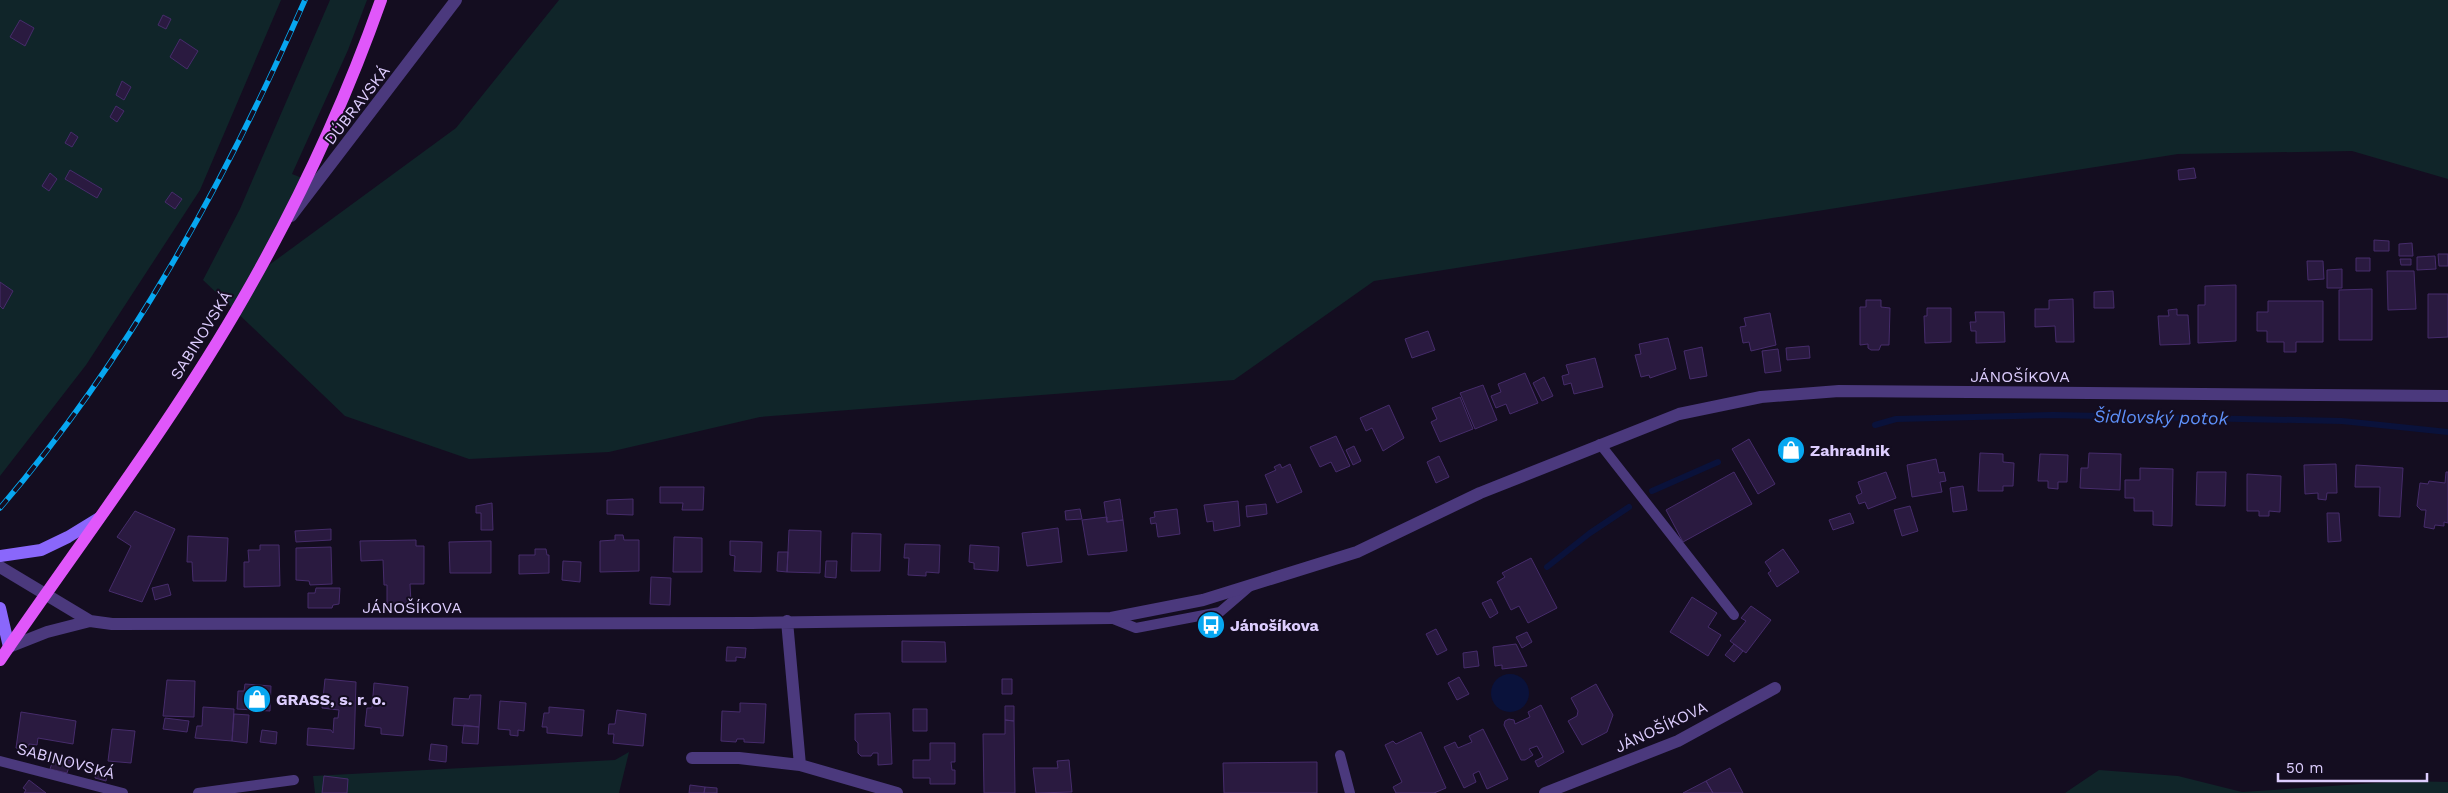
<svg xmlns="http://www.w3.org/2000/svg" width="2448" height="793" font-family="'Work Sans',sans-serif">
  <rect width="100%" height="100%" fill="#140d20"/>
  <path fill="#102529" d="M0 0H281L200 190 86 365 0 476Z
    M330 0H367L348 50 292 174 302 178 250 279 456 128 559 0H2448V179L2352 151 2178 154 1374 281 1234 380 760 417 609 452 469 459 345 416 203 280 240 209Z
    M629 752 619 793H315L313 776 615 760Z
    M2099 770 2178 776 2242 792 2406 781 2448 782V793H2065Z"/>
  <path fill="#0a123b" d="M1491 693a19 19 0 1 1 38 0a19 19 0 1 1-38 0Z"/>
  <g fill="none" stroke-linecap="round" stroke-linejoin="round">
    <path stroke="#0a123b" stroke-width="6" d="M1875 425 1896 419 2053 415 2342 421 2448 432
      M1652 491 1718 462
      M1547 567 1590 533 1629 507"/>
  </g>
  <path fill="#2a1a40" stroke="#462c6b" d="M163 15 171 19 166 29 158 25Z
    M20 20 34 28 25 46 10 37Z
    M180 39 198 51 187 69 170 57Z
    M122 81 131 87 124 100 116 95Z
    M116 106 124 111 117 122 110 117Z
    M71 132 78 137 72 147 65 143Z
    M2194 168 2196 178 2179 180 2178 170Z
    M70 170 102 189 97 198 65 179Z
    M50 173 57 179 49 191 42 186Z
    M172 192 182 199 175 209 165 202Z
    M2374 240 2389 241V251H2374Z
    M2412 243 2413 256H2399V244Z
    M2438 254H2448V266H2439Z
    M2435 256 2436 269 2417 270V257Z
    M2356 258H2370V271H2356Z
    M2400 259H2411V265H2401Z
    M2307 261H2323L2324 279 2308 280Z
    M2342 269V288H2327V270Z
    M2387 271H2414L2416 309 2388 310Z
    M0 282 13 291 3 309 0 306Z
    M2236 285V341L2198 343V305H2205V286Z
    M2372 289V340H2339V290Z
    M2113 291 2114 308H2094V292Z
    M2428 294H2448V337L2428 338Z
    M2073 299 2074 342H2056L2055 326 2035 327V309H2049V300Z
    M1866 300H1881V307L1890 308 1889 345H1881L1879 350H1871L1868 348V344L1860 345V307H1866Z
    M2268 301H2323V342H2296V352H2284V342H2267V331H2257V312H2268Z
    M1927 308H1951V342L1925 343 1924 316H1927Z
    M2177 309V315H2188L2190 344 2160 345 2158 316H2169L2168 310Z
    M1975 312H2004L2005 342 1976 343V331H1971L1970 322H1976Z
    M1770 313 1776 345 1751 351 1749 342 1743 343 1740 327 1746 326 1744 318Z
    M1428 331 1435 350 1412 358 1405 339Z
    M1668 338 1676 369 1650 378 1649 375 1641 377 1635 355 1641 354 1639 344Z
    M1809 346 1810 358 1787 360 1786 348Z
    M1702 347 1707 376 1690 379 1684 351Z
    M1778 349 1781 371 1765 373 1762 351Z
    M1595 358 1603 387 1574 394 1571 383 1564 385 1562 376 1569 374 1566 365Z
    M1525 373 1538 403 1510 414 1506 404 1496 408 1491 396 1501 392 1498 384Z
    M1544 377 1553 396 1542 401 1533 383Z
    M1483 385 1497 420 1475 429 1460 393Z
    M1460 397 1473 429 1440 442 1431 422 1437 419 1432 408Z
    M1389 405 1404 438 1383 451 1372 428 1366 431 1360 418Z
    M1336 436 1350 466 1336 472 1331 462 1320 467 1310 447Z
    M1749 439 1775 484 1758 494 1732 449Z
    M1354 446 1361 461 1353 465 1346 450Z
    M1980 453 2003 454V462L2014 463 2013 486H2003V491H1978Z
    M2089 453 2121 454 2120 490 2080 488 2081 468H2088Z
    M2040 454 2068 455 2067 482H2058V489L2048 488V481H2038Z
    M1439 456 1449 477 1436 483 1427 462Z
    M1936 459 1939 473 1944 472 1946 481 1940 482 1942 492 1912 497 1907 465Z
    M1280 464 1282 468 1290 464 1302 492 1277 503 1265 475 1276 470 1274 467Z
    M2336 464 2337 493H2327L2326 500 2318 499V493L2305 494 2304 465Z
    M2356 465 2403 468 2400 517 2379 516 2380 487H2355Z
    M2140 468 2173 469 2172 526 2153 525V511H2134V498H2125V480H2140Z
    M1734 472 1752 504 1683 542 1666 510Z
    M1886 472 1896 498 1868 509 1865 502 1859 504 1856 496 1862 493 1858 482Z
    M2197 472H2226L2225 506 2196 505Z
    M2446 472H2448V523L2444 522V526L2435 525 2434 529 2424 527 2426 510H2421L2417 506 2420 483 2428 484 2429 481 2445 483Z
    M2247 474 2281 476 2280 512 2269 511V516H2259V511H2247Z
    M1963 486 1967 510 1953 512 1950 488Z
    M660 487H704L703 510H682L683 503H660Z
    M633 499V515L607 514V500Z
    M1120 499 1123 520 1107 522 1104 502Z
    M1238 501 1240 526 1214 531 1213 521 1207 522 1204 505Z
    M492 503 493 530H481V513H476V506Z
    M1266 504 1267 514 1247 517 1246 506Z
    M1910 506 1918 531 1902 536 1894 510Z
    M1080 509 1082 519 1066 520 1065 511Z
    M1177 509 1180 534 1158 537 1156 523 1151 524 1150 518 1155 517 1154 512Z
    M135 511 175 529 142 602 109 591 131 546 117 537Z
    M1850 513 1854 523 1833 530 1829 520Z
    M2327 513H2339L2341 541 2328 542Z
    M1107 517V522L1123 520 1127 551 1088 555 1082 520Z
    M1058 528 1062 562 1027 566 1022 533Z
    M331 529V540L296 542 295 531Z
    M789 530 821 531 820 573 787 572Z
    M852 533 881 534 880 571H851Z
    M615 535H623L624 540H639V571L600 572V541L615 540Z
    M188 536 228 538 226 581H193L192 562H187Z
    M674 537 702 538V572H673Z
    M416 540V546H424V584H410L411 603 387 604V585H384L383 560 361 561 360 541Z
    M491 541V573H450L449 542Z
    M730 541 762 542 761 572 734 571 735 556 730 555Z
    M905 544 940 545 939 573 926 572V576L908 575 909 558H904Z
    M260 545H279L280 586 244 587V562H249L248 550H260Z
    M970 545 999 547 998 571 974 569V563L969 562Z
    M331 547 332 584 310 585 309 581 296 580V548Z
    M535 549H546L547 555H549V573L519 574V555H535Z
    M1783 549 1799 572 1777 587 1768 573 1771 571 1765 562Z
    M778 552H788L787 572 777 571Z
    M1531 558 1557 608 1528 623 1519 606 1511 610 1497 582 1505 577 1502 573Z
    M563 561 581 562 580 582 562 580Z
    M826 561H837L836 578 825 577Z
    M651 577 671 578 670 605 650 604Z
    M168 584 171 595 155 600 152 588Z
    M316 588H340L339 604 333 605 332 608H308V593H315Z
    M1692 597 1717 613 1708 627 1721 635 1708 656 1670 632Z
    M1491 599 1498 613 1490 618 1482 603Z
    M1751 606 1771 620 1746 653 1730 641 1746 621 1741 618Z
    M1436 629 1447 650 1437 655 1426 634Z
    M1527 632 1532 642 1522 648 1516 637Z
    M902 641 945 642 946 662H902Z
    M1516 644 1527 666 1502 669V665L1495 666 1493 647Z
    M1734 644 1743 651 1734 662 1725 655Z
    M727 647 746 648 745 658 736 657V661H726Z
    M1477 651 1479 666 1464 668 1463 653Z
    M1459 677 1469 694 1457 700 1448 683Z
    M325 679 356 682 354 749 307 745 308 728 331 730 333 733 334 718H338L339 710 322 708Z
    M1002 679H1012V694H1002Z
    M167 680 195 681 194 717 163 716Z
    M374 683 408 687 403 736 381 734V728L365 726 367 708H372Z
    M245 684 271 686 270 711 237 709 238 691H244Z
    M1596 684 1613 715 1607 732 1582 745 1568 721 1577 716 1578 711 1571 698Z
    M470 695H481L479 727 452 725 454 698 469 699Z
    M500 701 526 703 524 731 518 730V736L510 735V730L498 729Z
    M740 703 766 704 764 743 744 742V739H737L736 742 721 741 722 711 740 712Z
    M1541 705 1564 752 1538 767 1535 761 1543 757 1537 746 1529 749 1533 755 1525 760H1521L1504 725 1505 721 1509 719 1514 720 1515 724 1530 717 1528 712Z
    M1005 706H1014V721L1005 720Z
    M203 707 234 709 232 741 195 738 197 726H202Z
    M549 707 584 710 582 736 547 733V727H542L544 713H549Z
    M913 709H927V731H913Z
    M617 710 646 714 643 746 613 743 614 734H608L609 724H615Z
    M21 712 76 721 73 744 38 738 37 745 29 744 28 750 16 748Z
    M890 713 892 764 878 765V753H873L871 756H861L858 753V743L855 740V714Z
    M234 714 249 715 247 743 232 741Z
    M165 718 189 721 187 732 163 729Z
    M1005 720 1014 721 1015 793H984L983 734H1005Z
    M464 725 479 727 478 744 462 743Z
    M112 729 135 731 131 763 108 761Z
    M1483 729 1508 779 1487 789 1479 771 1473 774 1476 782 1464 788 1444 747 1455 742 1458 748 1472 742 1469 736Z
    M262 730 277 732 276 744 260 742Z
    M1421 732 1446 788 1434 793H1396L1393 787 1402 782 1385 745 1393 741 1396 744Z
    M930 743H955V762H951L952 770H955V784H930V778H913V760H930Z
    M431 744 447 746 446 762 429 760Z
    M54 757 71 761 67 773 50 769Z
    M1069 760 1072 792 1036 793 1033 768H1058L1057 761Z
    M1317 762V793H1224L1223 763Z
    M97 768 108 771 106 781 95 778Z
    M1730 768 1743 793H1713L1706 781Z
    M324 776 348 779 347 793H322Z
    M29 780 46 793H24L26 790 23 788Z
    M1706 781 1713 793H1683Z
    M690 785 705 787 704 793H689Z
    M705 787 717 788V793H704Z"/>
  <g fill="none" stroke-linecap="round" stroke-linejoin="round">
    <path stroke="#4b397d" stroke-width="10" d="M1600 444 1734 615
      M1111 618 1136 628 1220 612 1249 587
      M1340 755 1350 793
      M0 761 123 793
      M198 793 294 780"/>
    <path stroke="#4b397d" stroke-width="12" d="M291 216 456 0
      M0 567 90 621 112 624 752 623 1111 618 1203 600 1357 552 1480 493 1679 414 1761 397 1839 391 2448 396
      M787 621 800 765 897 793
      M9 647 47 632 90 621
      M692 758H739L800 765
      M1545 793 1678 741 1775 688"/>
    <path stroke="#8a67fb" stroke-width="12" d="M0 556 41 550 68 537 99 518
      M0 608 9 647"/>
    <path stroke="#e057fa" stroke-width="12" d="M0 660C82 540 172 423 244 297 298 203 345 102 381 0"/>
    <defs>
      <path id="rail" d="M0 508C129 358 226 180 305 0"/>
    </defs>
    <use href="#rail" stroke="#07a7f0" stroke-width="5.5"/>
    <use href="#rail" stroke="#140d20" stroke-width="4" stroke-dasharray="11" stroke-linecap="butt"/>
  </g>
  <defs>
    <symbol id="shop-disc" viewBox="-11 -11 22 22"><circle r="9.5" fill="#07a7f0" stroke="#140d20"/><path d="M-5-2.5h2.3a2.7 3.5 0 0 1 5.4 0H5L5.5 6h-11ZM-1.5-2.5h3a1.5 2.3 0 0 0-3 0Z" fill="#fff"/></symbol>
    <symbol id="bus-disc" viewBox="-11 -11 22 22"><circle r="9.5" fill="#07a7f0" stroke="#140d20"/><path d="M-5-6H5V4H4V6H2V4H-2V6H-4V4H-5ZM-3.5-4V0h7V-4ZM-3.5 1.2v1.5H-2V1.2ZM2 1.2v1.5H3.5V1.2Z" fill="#fff"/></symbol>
  </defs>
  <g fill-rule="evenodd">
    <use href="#shop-disc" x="1775" y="434" width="32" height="32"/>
    <use href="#bus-disc" x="1195" y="609" width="32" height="32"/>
    <use href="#shop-disc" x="241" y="683" width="32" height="32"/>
  </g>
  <g text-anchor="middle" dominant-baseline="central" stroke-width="4" stroke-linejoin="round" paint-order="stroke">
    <g font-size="16" fill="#ddcdfe" stroke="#140d20">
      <text transform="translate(357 105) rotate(-52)">DÚBRAVSKÁ</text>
      <text transform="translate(201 335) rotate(-58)">SABINOVSKÁ</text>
      <text x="2020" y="376">JÁNOŠÍKOVA</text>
      <text x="412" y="607">JÁNOŠÍKOVA</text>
      <text transform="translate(1661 727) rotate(-25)">JÁNOŠÍKOVA</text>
      <text transform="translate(66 761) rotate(15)">SABINOVSKÁ</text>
    </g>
    <g font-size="16" font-weight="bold" fill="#ddcdfe" stroke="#140d20" text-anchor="start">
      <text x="1810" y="450">Zahradnik</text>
      <text x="1230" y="625">Jánošíkova</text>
      <text x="276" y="699">GRASS, s. r. o.</text>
    </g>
    <g font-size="18" font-style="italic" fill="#5e91fb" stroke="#140d20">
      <text transform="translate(2161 417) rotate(1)">Šidlovský potok</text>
    </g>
  </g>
  <path d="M2278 773v8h149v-8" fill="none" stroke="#ddcdfe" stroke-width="2.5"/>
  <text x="2286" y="773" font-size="15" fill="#ddcdfe" stroke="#140d20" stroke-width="4" paint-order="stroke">50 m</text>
</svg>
